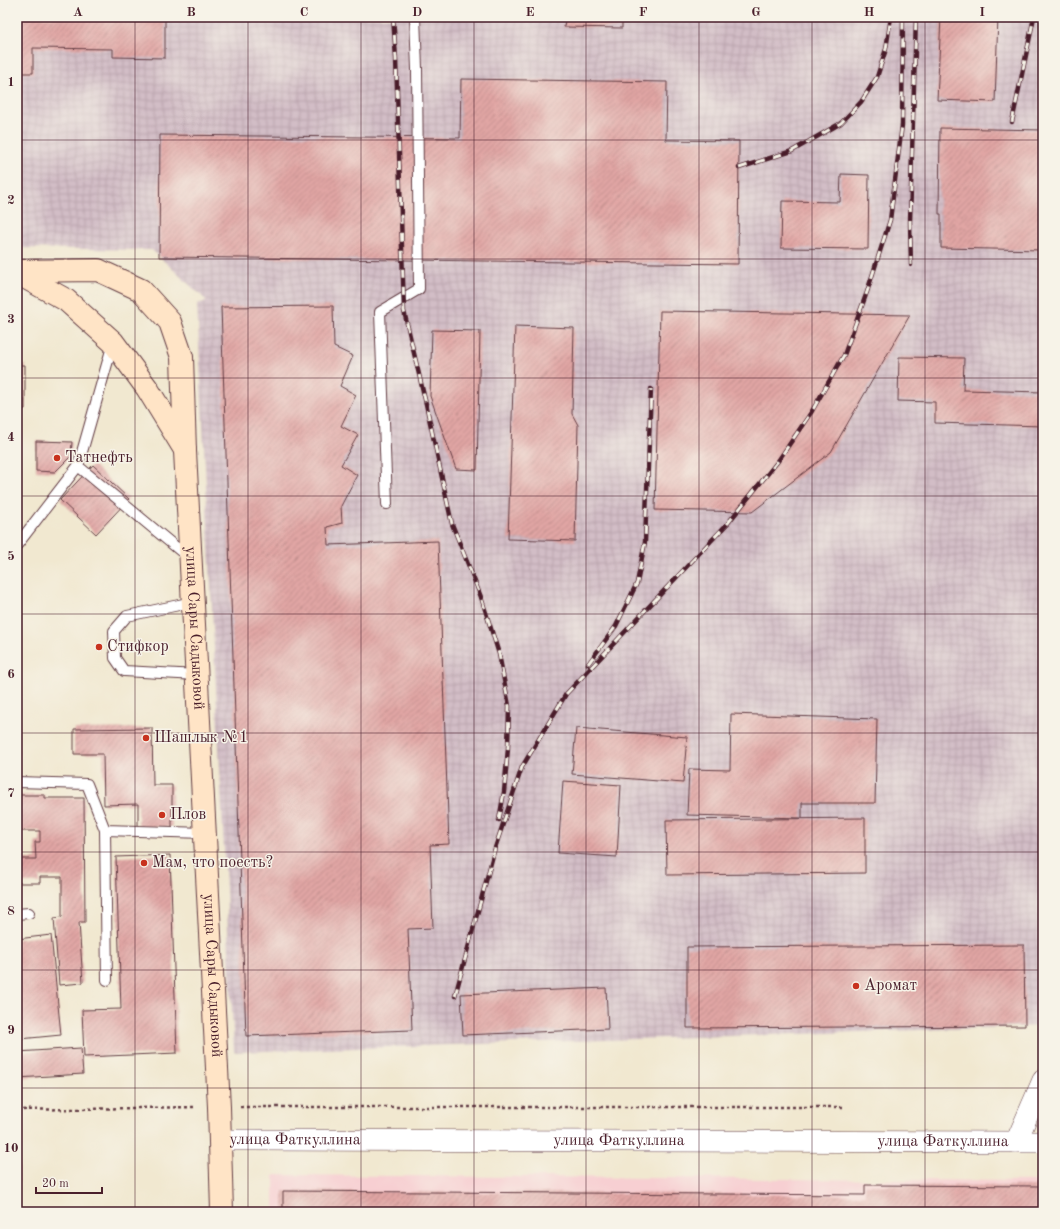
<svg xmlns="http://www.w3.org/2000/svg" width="1060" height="1229" font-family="'Old Standard TT',serif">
  <defs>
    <pattern id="industrial-grid" width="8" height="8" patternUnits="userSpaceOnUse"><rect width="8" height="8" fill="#d2bdc6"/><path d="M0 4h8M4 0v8" fill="none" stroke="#b6a2aa"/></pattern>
    <pattern id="building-hatch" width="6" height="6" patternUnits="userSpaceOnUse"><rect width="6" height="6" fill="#e1a6a4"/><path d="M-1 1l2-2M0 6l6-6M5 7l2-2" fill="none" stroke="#b88786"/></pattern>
  </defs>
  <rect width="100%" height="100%" fill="#f7f3e8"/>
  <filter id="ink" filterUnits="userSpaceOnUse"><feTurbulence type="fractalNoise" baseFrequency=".025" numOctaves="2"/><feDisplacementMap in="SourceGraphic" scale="8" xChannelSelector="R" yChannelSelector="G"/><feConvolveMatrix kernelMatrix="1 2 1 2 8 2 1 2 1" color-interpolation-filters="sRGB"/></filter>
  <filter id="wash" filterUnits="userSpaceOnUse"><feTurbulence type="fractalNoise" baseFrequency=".012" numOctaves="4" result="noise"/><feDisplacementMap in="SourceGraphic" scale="16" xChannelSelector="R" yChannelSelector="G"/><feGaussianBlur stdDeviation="0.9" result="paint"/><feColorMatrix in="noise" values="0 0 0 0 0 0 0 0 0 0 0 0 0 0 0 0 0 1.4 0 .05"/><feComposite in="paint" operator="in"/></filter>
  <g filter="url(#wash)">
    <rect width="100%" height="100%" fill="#f1e8d0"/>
    <path fill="#f7cfd2" d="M274 1175 1043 1181V1212H274Z"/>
    <path fill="url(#industrial-grid)" d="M17 17H1043V1026L234 1052 197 304 207 301 152 250 17 248Z"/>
    <g id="blocks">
      <path fill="url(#building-hatch)" d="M17 17H165V58L113 57V49L33 48V73H17Z
        M552 17H686V20L622 19V28L564 27 565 19 552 18Z
        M941 17H998L995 102 937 100Z
        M461 79 667 82 666 140 739 141 738 264 159 257 160 135 460 138Z
        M940 128 1043 130V250L941 248V214H939Z
        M841 174 869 175 868 249 781 248 782 201 840 202Z
        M333 306 334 347 353 356 340 386 356 395 341 426 358 435 341 465 357 475 341 506 342 523 327 527 328 545 438 541 449 844 430 845 433 928 408 929 412 1030 246 1036 221 307Z
        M660 311 910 315 831 452 752 512 655 510Z
        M515 326 574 328 572 414 578 425 575 541 508 539Z
        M432 330 480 331 477 470 456 469 430 396Z
        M899 357 964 358 963 390 1043 392V426L935 423V402L898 401Z
        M17 365H25V409H17Z
        M36 441 72 442 71 456 55 472 36 471Z
        M93 465 129 499 96 534 60 500Z
        M731 714 877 719 875 803H802V818L687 815 689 769 730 770Z
        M152 728 153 785H172V827H138V804L104 805 103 754H74V729Z
        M576 728 687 737 683 783 572 774Z
        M17 739H18L19 753H17Z
        M563 781 621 785 617 857 558 853Z
        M17 795H45V798H84L85 922H79L83 983 59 985 54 918 62 917V877H40V883H17V859H36L35 842H40V831H17Z
        M865 818V873L667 875 666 820Z
        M170 855 177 1053 84 1057 82 1010 121 1009 116 857Z
        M51 935 61 1035 20 1039 17 1009V939Z
        M1024 945 1025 1026 687 1028V947Z
        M606 988 608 1029 463 1035 461 994Z
        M81 1048 83 1074 17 1078V1052Z
        M17 1164H19V1203H17Z
        M865 1185 1043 1186V1212H283V1191L865 1195Z"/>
    </g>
  </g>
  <g filter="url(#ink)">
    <use href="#blocks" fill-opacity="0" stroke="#633d44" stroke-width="1"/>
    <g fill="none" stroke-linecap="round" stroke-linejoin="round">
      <defs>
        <path id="lane" d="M78 466 189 558
          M387 504 380 312 419 289 417 69 415 17
          M17 545 78 466 113 343
          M193 602 127 616 114 631 115 658 124 671 197 675
          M17 782 87 784 105 830 205 833
          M105 830 107 980
          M17 914 29 913"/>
        <g id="street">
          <path id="s1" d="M221 1140 1043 1142"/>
          <path d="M1016 1142 1043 1080"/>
        </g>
        <g id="secondary">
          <path id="s2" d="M17 271 98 270 141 290 170 322 182 357 185 451 219 1107 222 1212"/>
          <path d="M17 273 66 300 113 342 147 388 185 450"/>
        </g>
      </defs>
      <use href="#lane" stroke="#633d44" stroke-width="12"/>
      <use href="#street" stroke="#633d44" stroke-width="22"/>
      <use href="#secondary" stroke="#633d44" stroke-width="24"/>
      <path stroke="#633d44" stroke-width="2.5" stroke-dasharray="3 3" stroke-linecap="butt" d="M240 1107H846
        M17 1110 197 1107"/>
      <use href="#lane" stroke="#fff" stroke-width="10"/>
      <use href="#street" stroke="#fff" stroke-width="21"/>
      <use href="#secondary" stroke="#ffe4c6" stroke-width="22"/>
      <defs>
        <path id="rail" d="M393 17 396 58 404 311 426 404 452 524 481 597 499 654 509 706 508 748 504 792 499 820
          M1012 122 1034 17
          M739 168 792 151 841 123 861 102 877 77 886 49 891 17
          M911 265 910 222 916 17
          M588 664 616 626 637 583 645 542 651 389
          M455 996 495 848 522 767 566 694 728 523 778 461 812 411 844 355 867 292 890 220 902 125 903 17"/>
      </defs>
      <use href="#rail" stroke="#4a1f2b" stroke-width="4.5"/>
      <use href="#rail" stroke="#f7f3e8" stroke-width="3" stroke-dasharray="9" stroke-linecap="butt"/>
    </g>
  </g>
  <path fill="none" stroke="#4a1f2b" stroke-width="1" stroke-opacity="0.55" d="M135 17V1212M248 17V1212M361 17V1212M474 17V1212M586 17V1212M699 17V1212M812 17V1212M925 17V1212M17 140H1043M17 259H1043M17 378H1043M17 496H1043M17 614H1043M17 733H1043M17 852H1043M17 970H1043M17 1088H1043"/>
  <g fill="#c8321e" stroke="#f7f3e8" stroke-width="1.5">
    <circle cx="57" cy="458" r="4"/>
    <circle cx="99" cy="647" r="4"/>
    <circle cx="146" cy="738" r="4"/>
    <circle cx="162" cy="815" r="4"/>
    <circle cx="144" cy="863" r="4"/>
    <circle cx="856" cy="986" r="4"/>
  </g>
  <g text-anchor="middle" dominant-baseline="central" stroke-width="3" stroke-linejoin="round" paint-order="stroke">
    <g font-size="16" fill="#4a1f2b" stroke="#f7f3e8" text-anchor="start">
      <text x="65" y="458">Татнефть</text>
      <text x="107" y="647">Стифкор</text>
      <text x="154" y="738">Шашлык №1</text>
      <text x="170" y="815">Плов</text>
      <text x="152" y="863">Мам, что поесть?</text>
      <text x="864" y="986">Аромат</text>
    </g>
    <g font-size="16" fill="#4a1f2b" stroke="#f7f3e8">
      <text stroke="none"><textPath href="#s2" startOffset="480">улица Сары Садыковой</textPath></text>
      <text stroke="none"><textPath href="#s2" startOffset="828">улица Сары Садыковой</textPath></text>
      <text stroke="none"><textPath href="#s1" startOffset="74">улица Фаткуллина</textPath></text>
      <text stroke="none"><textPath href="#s1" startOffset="398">улица Фаткуллина</textPath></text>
      <text stroke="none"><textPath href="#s1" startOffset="722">улица Фаткуллина</textPath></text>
    </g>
  </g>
  <rect width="1060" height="1229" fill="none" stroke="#f7f3e8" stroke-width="44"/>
  <path d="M36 1187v6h66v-6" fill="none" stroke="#4a1f2b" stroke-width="2"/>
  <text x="42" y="1187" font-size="12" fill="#4a1f2b" stroke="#f7f3e8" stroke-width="3" paint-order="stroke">20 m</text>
  <rect x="22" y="22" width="1016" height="1185" fill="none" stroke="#4a1f2b" stroke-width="1.5"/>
  <g font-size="13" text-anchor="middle" font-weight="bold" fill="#4a1f2b">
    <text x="78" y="16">A</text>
    <text x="191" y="16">B</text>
    <text x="304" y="16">C</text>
    <text x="417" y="16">D</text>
    <text x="530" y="16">E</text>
    <text x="643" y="16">F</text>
    <text x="756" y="16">G</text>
    <text x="869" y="16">H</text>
    <text x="982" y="16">I</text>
    <text x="11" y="86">1</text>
    <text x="11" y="204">2</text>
    <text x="11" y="323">3</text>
    <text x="11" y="441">4</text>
    <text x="11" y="560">5</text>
    <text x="11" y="678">6</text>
    <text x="11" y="797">7</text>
    <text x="11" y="915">8</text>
    <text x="11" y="1034">9</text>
    <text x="11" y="1152">10</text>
  </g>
</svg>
